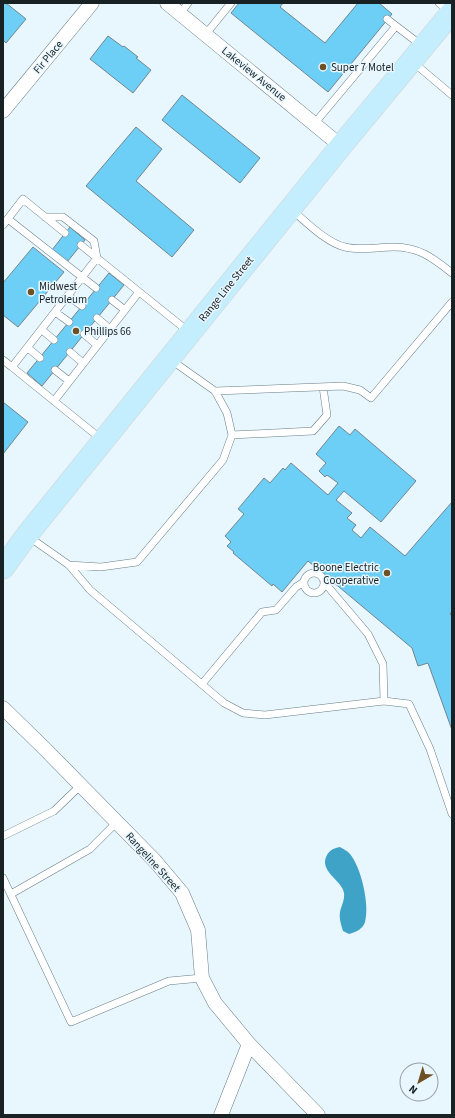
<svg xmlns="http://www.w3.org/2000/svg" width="455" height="1118" font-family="'Source Sans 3',sans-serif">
  <rect width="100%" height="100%" fill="#e8f6fd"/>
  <path fill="#3fa3c8" d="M340 847C343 849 348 851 350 854 361 867 370 905 365 922 363 929 356 932 349 934L343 931C341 924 339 919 340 912 341 906 345 900 344 893 342 880 318 871 327 855 330 850 334 848 340 847Z"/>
  <path fill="#6ecff6" stroke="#718690" d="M3 3H6L26 19 6 43 3 40Z
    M239 3H283L280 7 325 43 358 3H379L392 14 328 92 231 13Z
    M108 36 123 47 124 46 138 57 136 58 151 70 133 93 90 59Z
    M182 95 260 158 240 183 162 120Z
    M136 127 162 149 136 181 194 230 172 257 86 186Z
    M70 227 85 240 67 262 52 250Z
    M33 247 64 272 18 327 3 315V283Z
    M109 273 124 285 42 386 27 373Z
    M3 402 28 422 3 454Z
    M339 426 350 435 355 429 416 481 381 522 344 491 336 500 352 513 347 518 356 525 352 530 361 538 370 527 405 556 452 502V611L450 614 452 616V730L428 663 418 666 412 648 308 561 282 592 273 584 272 586 233 553 234 552 227 546 231 542 225 536 244 514 238 509 264 478 270 483 283 468 285 470 291 463 328 495 338 483 327 475 325 477 319 471 326 463 316 454Z"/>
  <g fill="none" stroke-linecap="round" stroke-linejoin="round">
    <defs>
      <path id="service" d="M439 3 450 12
        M180 14 188 3
        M387 19 396 26
        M205 35 231 3
        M414 63 452 95
        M314 124 396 26 421 45
        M292 210C306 222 327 243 345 247 361 251 377 247 394 247 419 247 433 258 452 273
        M45 217H63L94 241 97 258
        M8 219 96 288
        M3 225 23 199 65 233
        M81 245 97 258
        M68 296 82 306
        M112 300 125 310
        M55 312 69 322
        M97 318 110 329
        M42 330 54 340
        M84 334 97 345
        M28 348 40 358
        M70 352 83 363
        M3 360 12 367
        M55 370 69 381
        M215 391 343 386 360 390 371 398 452 302
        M54 401 139 292
        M232 435 313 431 327 415 323 387
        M101 439 12 367 97 258 189 332
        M29 537 69 565 90 590 224 703 243 713 265 715 384 701 409 704 430 749 452 814
        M69 565 101 567 137 562 223 460 232 435 227 413 215 391 171 360
        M304 583a10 10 0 1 1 20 0a10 10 0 1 1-20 0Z
        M324 582 368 634 383 664 384 701
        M202 684 262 612 276 610 296 587 304 582
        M3 836 54 811 81 785
        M3 878 71 1022 169 981 202 978
        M11 894 90 849 117 822"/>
      <path id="minor" d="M167 3 341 146
        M3 111 92 3
        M3 708 44 748 155 861 182 893 198 930 202 978 215 1003 249 1044 318 1115
        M221 1115 249 1044"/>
      <path id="primary" d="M3 568 27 535 341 146 452 12"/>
    </defs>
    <use href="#service" stroke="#687d87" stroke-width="8"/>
    <use href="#minor" stroke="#687d87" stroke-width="15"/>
    <use href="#primary" stroke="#d1d3d3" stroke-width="23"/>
    <use href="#service" stroke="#fff" stroke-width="7"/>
    <use href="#minor" stroke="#fff" stroke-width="14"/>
    <use href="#primary" stroke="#c4edfe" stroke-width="22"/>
  </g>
  <g fill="#6d5024" stroke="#e8f6fd" stroke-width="1.5">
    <circle cx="323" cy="67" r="4"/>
    <circle cx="31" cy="292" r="4"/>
    <circle cx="76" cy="331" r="4"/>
    <circle cx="387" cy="573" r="4"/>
  </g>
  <g text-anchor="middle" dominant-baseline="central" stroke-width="3" stroke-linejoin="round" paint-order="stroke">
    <g font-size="11" fill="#182124" stroke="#e8f6fd">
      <text transform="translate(48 57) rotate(-50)">Fir Place</text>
      <text transform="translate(254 74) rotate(39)">Lakeview Avenue</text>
      <text transform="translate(226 289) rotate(-51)">Range Line Street</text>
      <text transform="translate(153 862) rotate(48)">Rangeline Street</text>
    </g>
    <g font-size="11" fill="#182124" stroke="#e8f6fd" text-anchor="start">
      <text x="331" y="67">Super 7 Motel</text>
      <text x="39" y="286">Midwest<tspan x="39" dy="13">Petroleum</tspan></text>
      <text x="84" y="331">Phillips 66</text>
      <text x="379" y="567" text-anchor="end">Boone Electric<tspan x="379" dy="13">Cooperative</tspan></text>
    </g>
  </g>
  <rect width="455" height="1118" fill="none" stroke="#182124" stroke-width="8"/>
  <g transform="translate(419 1082) rotate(218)"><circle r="19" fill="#e8f6fd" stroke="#95a1a6"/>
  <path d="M0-3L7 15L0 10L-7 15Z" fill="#6d5024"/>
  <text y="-6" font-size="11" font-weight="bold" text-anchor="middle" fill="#182124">N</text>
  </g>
</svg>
